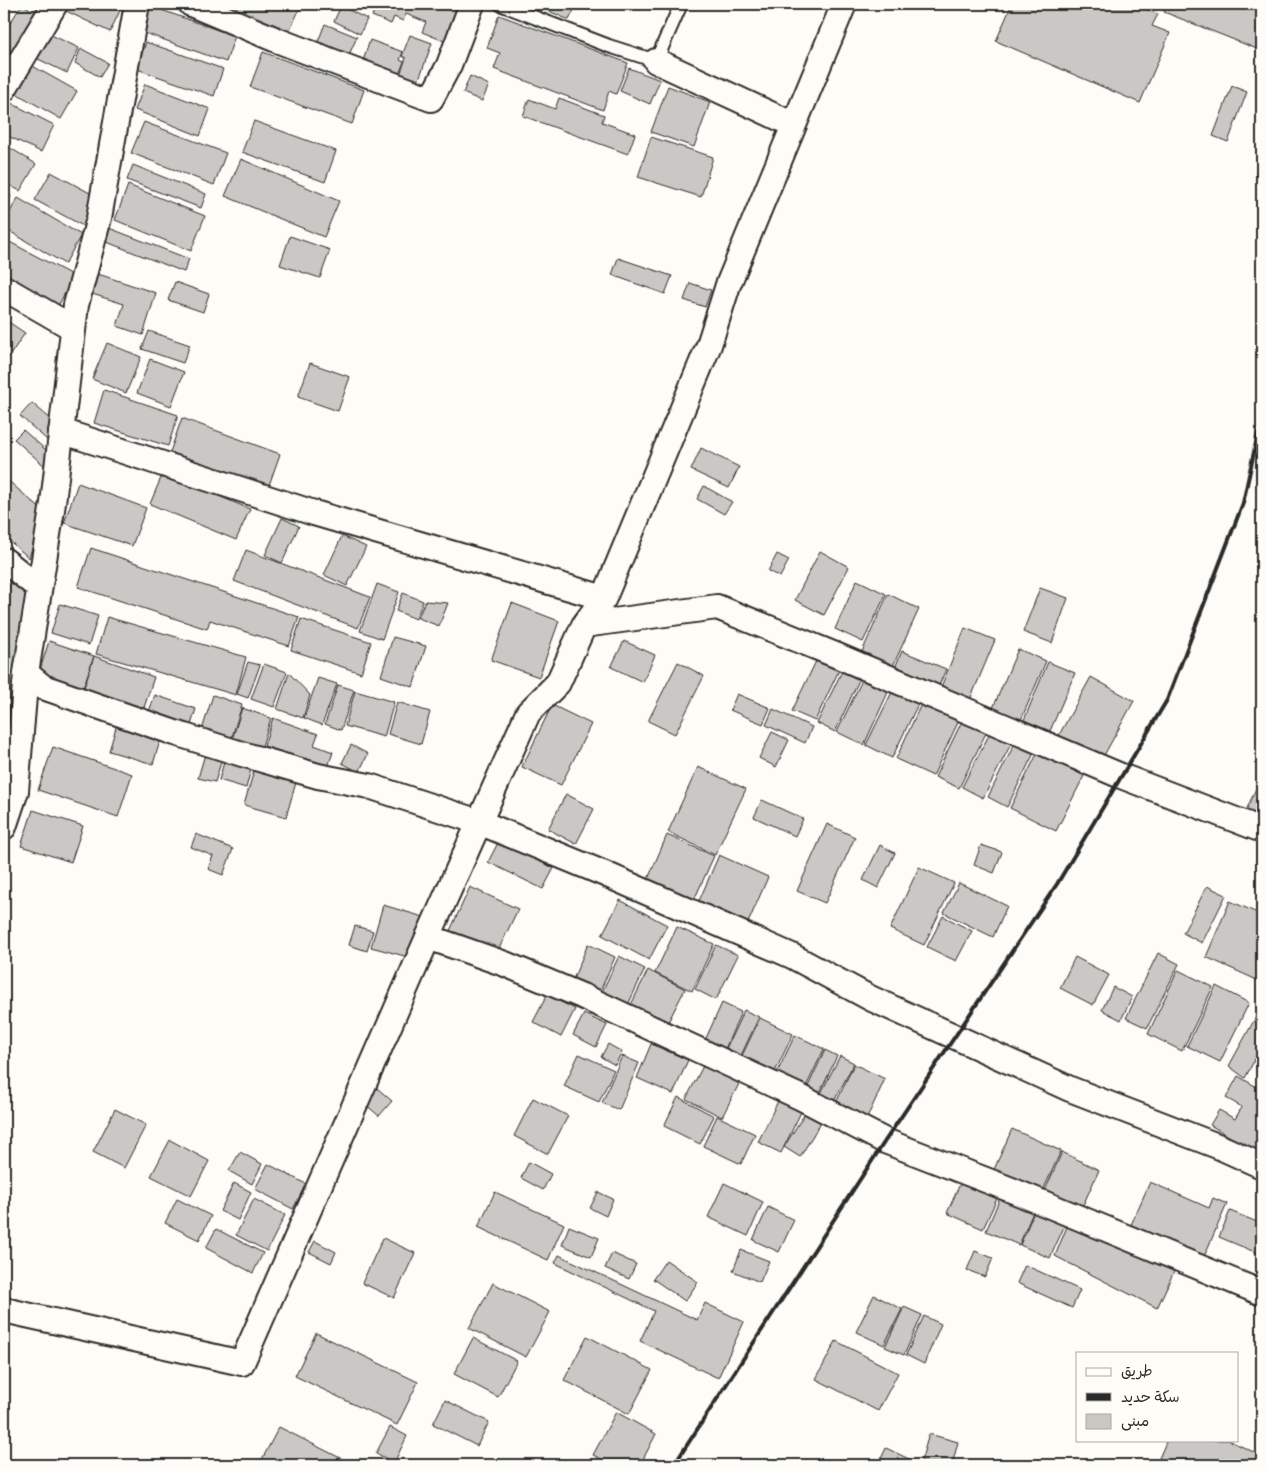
<svg xmlns="http://www.w3.org/2000/svg" width="1266" height="1469" font-family="Caveat,'Playpen Sans Arabic',sans-serif">
  <rect width="100%" height="100%" fill="#fdfcf7"/>
  <filter id="ink" filterUnits="userSpaceOnUse"><feTurbulence type="fractalNoise" baseFrequency=".02" numOctaves="2"/><feDisplacementMap in="SourceGraphic" scale="10" xChannelSelector="R" yChannelSelector="G"/><feConvolveMatrix kernelMatrix="1 2 1 2 8 2 1 2 1" color-interpolation-filters="sRGB"/></filter>
  <g filter="url(#ink)">
    <path fill="#c9c8c4" stroke="#2b2b2b" d="M22 4 41 16 17 55 4 47V33Z
      M69 4H123L110 32 66 11Z
      M238 4H302L287 36 234 13Z
      M377 4H447L457 8 444 41 422 32 426 22 406 14 403 21 394 17 391 24 372 16Z
      M533 4H577L569 20Z
      M1012 4H1134L1158 14 1152 26 1170 33 1140 103 996 41Z
      M1167 4H1262V51L1164 12Z
      M150 6 235 36 226 62 142 32Z
      M341 6 367 19 360 34 334 21Z
      M499 15 628 63 616 94 609 91 603 110 494 69 500 53 487 48Z
      M325 24 357 37 348 57 317 44Z
      M47 33 79 48 67 73 36 58Z
      M410 35 432 43 418 82 400 75 406 58 402 56Z
      M370 40 403 52 400 60 404 62 395 84 360 70Z
      M146 42 223 69 214 96 137 69Z
      M82 49 108 63 100 77 75 63 80 50Z
      M263 52 364 90 352 124 250 87Z
      M29 64 77 91 61 119 14 92Z
      M629 68 660 80 650 104 620 91Z
      M470 76 489 85 482 101 463 93Z
      M145 84 210 109 200 136 135 110Z
      M668 86 710 102 694 147 651 132Z
      M1232 86 1247 92 1228 142 1213 136Z
      M559 98 604 115 602 122 635 134 628 154 523 116 529 99 555 109Z
      M9 102 54 125 41 152 4 134V111Z
      M254 121 336 151 325 182 242 152Z
      M144 122 226 153 214 185 131 153Z
      M651 137 713 157 701 197 638 177Z
      M4 144 36 164 20 191 4 182Z
      M241 159 339 201 324 237 225 196Z
      M133 165 206 194 201 208 127 180Z
      M51 172 101 199 85 227 35 200Z
      M128 185 205 216 191 251 115 220Z
      M4 191 11 196 4 208Z
      M18 198 81 235 65 264 4 228V222Z
      M109 228 189 259 184 272 104 241Z
      M290 236 330 250 320 278 280 265Z
      M4 239 74 276 57 308 4 280Z
      M618 258 672 276 665 294 612 275Z
      M95 273 156 293 143 335 117 326 124 304 89 293Z
      M175 282 209 294 203 312 168 300Z
      M690 283 711 290 705 307 684 300Z
      M4 319 25 333 4 364Z
      M149 331 190 345 183 363 142 349Z
      M107 343 141 357 126 393 92 379Z
      M150 359 184 372 171 406 137 393Z
      M310 363 350 377 338 411 298 397Z
      M104 390 178 415 168 446 94 423Z
      M32 403 59 426 47 440 20 416Z
      M182 418 280 454 268 488 170 452Z
      M23 430 55 458 47 468 14 439Z
      M701 448 739 467 729 488 691 470Z
      M163 473 250 509 236 540 150 504Z
      M4 477 43 511 29 558 4 536Z
      M78 483 146 508 132 546 64 523Z
      M704 486 732 502 724 514 697 499Z
      M282 518 299 526 282 563 265 555Z
      M342 536 366 547 347 586 324 575Z
      M91 548 299 617 289 646 210 620 207 629 78 587Z
      M246 550 370 597 358 628 234 581Z
      M820 551 849 567 824 615 795 600Z
      M777 554 789 560 780 577 768 571Z
      M4 569 31 590 10 779 4 774Z
      M857 580 886 594 863 642 835 629Z
      M377 584 399 592 382 639 360 631Z
      M1040 588 1068 598 1052 643 1023 632Z
      M403 593 423 601 416 619 396 611Z
      M888 594 919 609 892 668 861 654Z
      M425 601 448 603 439 626 418 618Z
      M512 603 559 621 539 677 491 660Z
      M60 604 98 616 89 645 51 633Z
      M107 617 246 657 236 695 96 654Z
      M301 619 371 642 361 673 291 650Z
      M965 628 995 640 970 700 941 687Z
      M393 637 426 646 413 687 381 676Z
      M49 641 94 656 83 691 38 676Z
      M624 641 655 655 643 682 611 667Z
      M1018 649 1046 661 1021 720 993 708Z
      M902 651 946 669 938 688 894 670Z
      M94 656 154 677 142 714 81 694Z
      M818 657 840 668 815 721 792 711Z
      M248 662 260 665 248 698 237 694Z
      M678 662 704 676 675 734 648 721Z
      M1048 662 1075 673 1050 731 1024 720Z
      M264 664 287 672 274 707 251 699Z
      M842 671 859 680 835 732 817 723Z
      M289 673 310 695 303 718 277 709Z
      M1091 677 1134 701 1102 759 1059 735Z
      M318 678 337 684 322 725 304 718Z
      M863 678 889 690 864 745 837 732Z
      M338 685 354 690 341 730 325 724Z
      M355 691 394 702 384 737 345 726Z
      M892 692 918 704 892 758 866 745Z
      M737 694 770 708 763 724 730 710Z
      M155 695 196 709 190 728 148 714Z
      M213 695 242 705 230 743 201 733Z
      M397 702 430 712 421 744 388 734Z
      M922 702 959 720 933 776 896 759Z
      M552 705 591 724 561 785 522 767Z
      M242 708 271 718 260 752 231 743Z
      M773 709 812 727 805 743 766 725Z
      M273 718 318 734 314 745 333 752 328 767 264 746Z
      M962 721 986 733 959 788 935 777Z
      M117 724 161 738 153 764 109 751Z
      M772 732 789 740 776 767 759 758Z
      M990 733 1011 744 983 798 962 787Z
      M1015 743 1034 753 1007 807 988 797Z
      M351 745 368 754 359 772 342 763Z
      M53 747 132 774 118 817 38 790Z
      M1038 752 1084 776 1056 831 1010 808Z
      M205 754 222 759 215 782 198 778Z
      M224 762 251 769 246 788 219 780Z
      M255 767 297 779 286 817 244 805Z
      M698 767 746 789 715 855 668 832Z
      M1262 775V821L1245 813Z
      M566 794 594 809 576 844 548 829Z
      M762 800 803 819 795 836 754 817Z
      M33 810 83 826 71 862 21 846Z
      M827 824 855 837 825 903 797 891Z
      M196 834 233 849 223 875 208 869 213 856 191 847Z
      M667 835 714 856 694 900 648 879Z
      M499 841 554 868 543 889 488 862Z
      M880 845 895 853 878 888 863 880Z
      M981 845 1002 852 994 873 974 865Z
      M719 855 768 877 748 923 699 901Z
      M919 867 954 883 924 945 890 929Z
      M959 883 1007 906 993 937 944 913Z
      M1207 886 1226 895 1202 943 1183 933Z
      M470 887 518 909 496 955 449 933Z
      M620 900 667 925 649 960 602 935Z
      M1230 901 1262 915V969L1257 980 1206 957Z
      M383 905 427 918 416 959 371 947Z
      M943 916 972 931 956 961 927 947Z
      M355 926 373 931 367 951 349 945Z
      M677 927 714 944 692 991 655 973Z
      M588 944 615 957 598 996 571 984Z
      M716 945 738 955 716 1000 695 989Z
      M1158 953 1179 964 1147 1028 1126 1018Z
      M619 956 645 969 625 1011 599 998Z
      M1075 957 1109 975 1093 1005 1060 988Z
      M648 970 685 989 664 1030 628 1011Z
      M1178 970 1213 987 1182 1051 1148 1034Z
      M1216 986 1249 1003 1220 1062 1187 1046Z
      M1113 987 1132 997 1121 1020 1102 1010Z
      M547 995 575 1009 561 1037 533 1022Z
      M722 1003 741 1012 722 1056 702 1047Z
      M1262 1006V1062L1255 1059 1245 1078 1229 1066Z
      M744 1010 759 1017 737 1064 722 1057Z
      M584 1014 607 1025 596 1047 573 1035Z
      M760 1018 793 1034 772 1078 739 1062Z
      M795 1035 824 1049 804 1091 775 1077Z
      M608 1044 622 1052 615 1065 601 1057Z
      M651 1044 688 1060 673 1094 637 1078Z
      M825 1050 837 1056 817 1099 805 1093Z
      M579 1054 614 1070 599 1102 564 1086Z
      M622 1056 639 1063 619 1110 602 1103Z
      M840 1056 854 1063 832 1105 819 1097Z
      M704 1064 740 1082 722 1117 686 1099Z
      M854 1064 885 1079 866 1120 835 1105Z
      M1238 1076 1262 1090V1107L1258 1115 1262 1117 1261 1155 1210 1125 1219 1110 1235 1119 1242 1107 1226 1098Z
      M377 1088 392 1101 379 1116 364 1103Z
      M678 1097 714 1116 700 1144 664 1126Z
      M533 1098 568 1116 548 1154 514 1136Z
      M778 1101 801 1112 781 1153 758 1142Z
      M115 1109 146 1125 124 1168 93 1152Z
      M805 1113 821 1122 800 1157 784 1147Z
      M717 1116 755 1134 741 1164 703 1146Z
      M1012 1129 1061 1151 1040 1197 992 1174Z
      M170 1140 209 1161 191 1196 151 1176Z
      M240 1152 262 1164 252 1184 229 1171Z
      M1062 1152 1099 1170 1079 1214 1042 1197Z
      M529 1162 551 1174 543 1190 521 1178Z
      M268 1164 306 1184 293 1209 255 1189Z
      M964 1175 1000 1192 983 1229 947 1213Z
      M1150 1182 1209 1208 1213 1198 1227 1204 1203 1259 1130 1227Z
      M234 1183 251 1192 238 1220 220 1211Z
      M724 1183 763 1202 748 1236 708 1217Z
      M1003 1191 1036 1205 1019 1245 986 1231Z
      M495 1192 564 1224 548 1260 478 1227Z
      M598 1192 613 1199 606 1216 590 1208Z
      M177 1199 211 1216 199 1240 165 1223Z
      M254 1199 285 1215 267 1251 236 1235Z
      M1037 1205 1068 1218 1050 1258 1020 1245Z
      M768 1207 794 1220 779 1252 753 1240Z
      M1230 1211 1262 1224V1255L1219 1237Z
      M1070 1219 1176 1267 1157 1308 1055 1256Z
      M569 1226 599 1238 591 1257 562 1245Z
      M216 1229 263 1253 253 1273 206 1248Z
      M383 1238 415 1253 394 1298 362 1283Z
      M315 1241 336 1252 331 1263 309 1252Z
      M741 1250 769 1261 760 1282 733 1271Z
      M975 1251 993 1258 985 1277 967 1270Z
      M612 1253 636 1264 629 1279 605 1268Z
      M559 1255 697 1320 705 1303 744 1322 718 1378 640 1341 654 1311 555 1263Z
      M666 1260 698 1282 685 1301 653 1279Z
      M1025 1265 1080 1290 1072 1308 1017 1283Z
      M493 1283 550 1312 526 1357 469 1328Z
      M874 1295 902 1309 884 1345 856 1332Z
      M904 1307 922 1315 904 1355 885 1347Z
      M924 1316 941 1324 924 1364 906 1355Z
      M316 1333 418 1382 397 1425 295 1376Z
      M587 1336 652 1370 629 1414 564 1380Z
      M473 1338 517 1361 498 1397 454 1374Z
      M836 1341 898 1373 878 1411 816 1379Z
      M445 1400 489 1422 477 1446 433 1424Z
      M616 1412 656 1434 640 1465H613L593 1455Z
      M279 1427 354 1465H259Z
      M390 1427 407 1436 394 1463 376 1453Z
      M929 1434 958 1442 952 1465H920Z
      M1167 1440H1228L1262 1456V1465H1156Z
      M886 1448 911 1460 908 1465H878Z"/>
    <g fill="none" stroke-linecap="round" stroke-linejoin="round">
      <defs>
        <path id="service" d="M500 4 609 46 656 61 681 4"/>
        <path id="minor" d="M191 4 279 41 431 99 449 65 472 4
          M656 61 794 125
          M4 89 55 4
          M4 288 73 328
          M61 431 314 513 604 598 584 625 717 607 838 656 1121 776 1262 830
          M4 560 39 588
          M604 598 709 345 728 285 844 4
          M26 673 43 687 175 733 242 754 318 776 369 786 479 822 605 874 792 956 870 998 1070 1089 1220 1147 1262 1166
          M4 827 16 791 26 673 53 503 76 305 99 218 137 4
          M428 937 505 964 582 996 802 1098 885 1141 1009 1189 1262 1293
          M4 1310 242 1363 428 937 528 713 558 683 584 625"/>
      </defs>
      <use href="#service" stroke="#2b2b2b" stroke-width="16"/>
      <use href="#minor" stroke="#2b2b2b" stroke-width="28"/>
      <use href="#service" stroke="#fdfcf7" stroke-width="12"/>
      <use href="#minor" stroke="#fdfcf7" stroke-width="24"/>
      <path stroke="#2b2b2b" stroke-width="4" d="M674 1465 885 1141 1057 884 1167 700 1243 503 1262 415"/>
    </g>
  </g>
  <rect width="1266" height="1469" fill="none" stroke="#fdfcf7" stroke-width="20"/>
  <rect x="10" y="10" width="1246" height="1449" fill="none" stroke="#2b2b2b" stroke-width="2" filter="url(#ink)"/>
  <rect x="1076" y="1352" width="162" height="90" fill="#fdfcf7" stroke="#a9a8a5"/>
  <rect x="1086" y="1368" width="25" height="8" fill="#fdfcf7" stroke="#a9a8a5"/>
  <text x="1121" y="1376" font-size="15" fill="#2b2b2b">طريق</text>
  <rect x="1086" y="1393" width="25" height="8" fill="#2b2b2b" stroke="#a9a8a5"/>
  <text x="1121" y="1402" font-size="15" fill="#2b2b2b">سكة حديد</text>
  <rect x="1086" y="1414" width="25" height="15" fill="#c9c8c4" stroke="#a9a8a5"/>
  <text x="1121" y="1426" font-size="15" fill="#2b2b2b">مبنى</text>
</svg>
